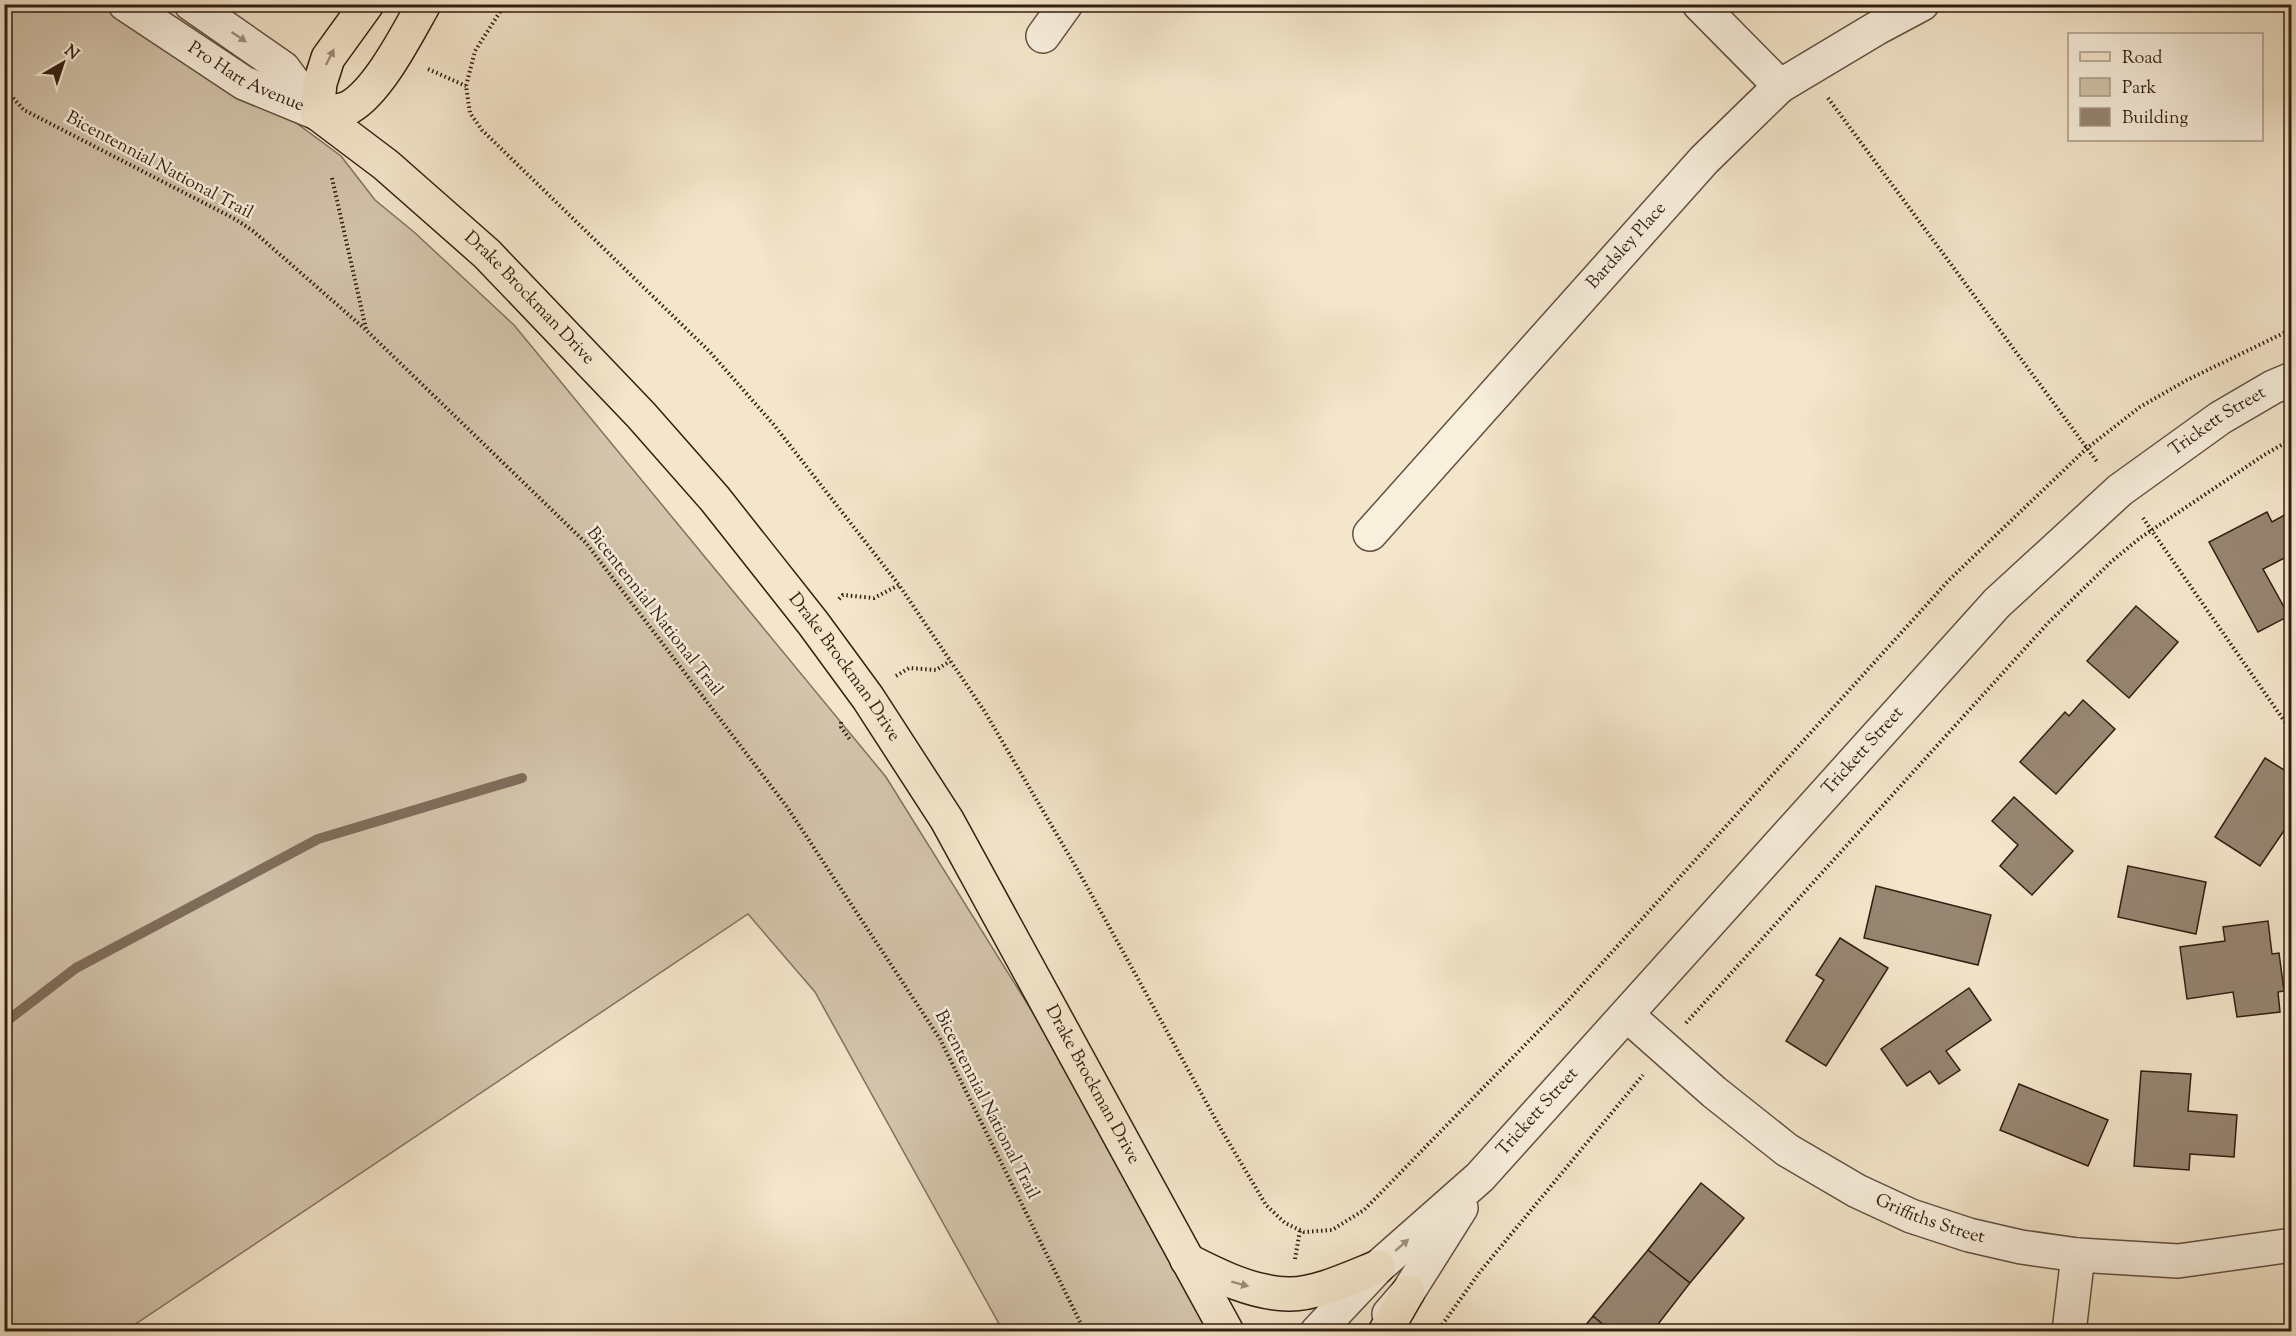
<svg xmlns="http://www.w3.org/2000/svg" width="2296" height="1336" font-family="'Sorts Mill Goudy',serif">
  <rect width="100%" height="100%" fill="#f4e6cb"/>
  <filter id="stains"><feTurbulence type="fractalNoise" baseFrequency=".00333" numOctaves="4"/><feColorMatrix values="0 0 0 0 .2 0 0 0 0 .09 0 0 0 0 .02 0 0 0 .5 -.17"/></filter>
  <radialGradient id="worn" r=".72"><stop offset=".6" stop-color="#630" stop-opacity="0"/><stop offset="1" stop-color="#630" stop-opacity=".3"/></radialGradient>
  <path fill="#d3c4ab" stroke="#82715e" stroke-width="1.5" d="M5 5H125L230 74 341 156 375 200 414 232 514 325 886 777 1187 1260 1227 1331H1003L815 992 748 914 125 1331 5 1332Z"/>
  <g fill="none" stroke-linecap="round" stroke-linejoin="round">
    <path stroke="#7f6d5b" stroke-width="10" d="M4 1023 76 968 318 839 522 778"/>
  </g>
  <path fill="#978672" stroke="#321e11" stroke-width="1.5" d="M2292 511V554L2263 569 2289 616 2258 632 2209 542 2267 512 2272 522Z
    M2136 606 2178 642 2129 698 2087 661Z
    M2083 700 2115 729 2056 794 2020 762 2065 712 2069 716Z
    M2265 758 2292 775V819L2260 866 2215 837Z
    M2014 797 2073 851 2032 895 2000 866 2018 845 1992 821Z
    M2128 866 2206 882 2196 934 2118 917Z
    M1876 886 1991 915 1978 965 1864 938Z
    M2268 921 2272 954 2279 953 2284 991 2278 992 2280 1012 2237 1017 2233 992 2187 999 2180 947 2225 941 2223 927Z
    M1840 938 1888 968 1826 1066 1786 1041 1824 980 1816 975Z
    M1969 988 1991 1020 1946 1051 1960 1070 1939 1084 1930 1071 1907 1086 1881 1049Z
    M2141 1071 2191 1074 2188 1111 2237 1115 2234 1157 2190 1154 2189 1170 2134 1166Z
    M2019 1084 2108 1120 2088 1166 2000 1130Z
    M1701 1183 1744 1218 1690 1283 1648 1250Z
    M1648 1250 1690 1283 1652 1332H1612L1593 1316Z
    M1593 1316 1612 1332H1580Z"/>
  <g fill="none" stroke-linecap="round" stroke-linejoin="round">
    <defs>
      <g id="minor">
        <path id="s1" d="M125 4 244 83 317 113"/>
        <path d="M191 4 283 68 316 112"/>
        <path d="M1699 4 1780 86"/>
        <path d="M1043 36 1066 4"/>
        <path id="s2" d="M1370 534 1704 160 1780 86 1877 28 1922 4"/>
        <path id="s3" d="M1627 1015 1714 1092 1787 1150 1857 1191 1911 1216 1969 1235 2021 1247 2078 1255 2178 1261 2292 1245"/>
        <path d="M1389 1314 1408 1292 1461 1208"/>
        <path id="s4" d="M1317 1332 1378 1267 1480 1177 1997 603 2120 490 2220 418 2273 387 2292 379"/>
        <path d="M2069 1332 2078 1255"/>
      </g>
      <g id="major">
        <path id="s5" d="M317 113 386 165 487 254 641 415 715 499 813 623 868 698 947 820 1227 1332"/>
        <path d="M317 113C327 112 341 112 350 107 379 90 407 34 424 4"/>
        <path d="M317 113 320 83 328 58 367 4"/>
        <path d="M1187 1260C1219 1276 1251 1293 1288 1294 1315 1295 1353 1277 1378 1267"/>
        <path d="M1385 1332 1408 1292"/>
      </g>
    </defs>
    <use href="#minor" stroke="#625040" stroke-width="36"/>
    <use href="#major" stroke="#321e11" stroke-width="36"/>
    <path stroke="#321e11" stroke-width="4" stroke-dasharray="1.5 3" stroke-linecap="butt" d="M505 4 475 51 466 86 470 113 482 130 710 352 774 425 899 585 985 712 1080 874 1222 1131 1266 1205 1285 1223 1304 1232 1332 1230 1364 1210 1564 1005 1949 580 2086 449 2140 407 2187 380 2292 329
      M428 69 466 86
      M4 88 24 110 235 219 253 231 366 330 586 543 787 807 940 1039 1085 1332
      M1828 98 2098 463
      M332 178 366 329
      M2143 518 2292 732
      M839 599 843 595 874 598 899 585
      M896 676 909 668 936 670 950 661
      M841 722V727L851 741
      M1686 1023 2048 623 2112 561 2140 538 2264 455 2292 439
      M1295 1259 1300 1230
      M1437 1332 1479 1273 1643 1075"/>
    <use href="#minor" stroke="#f8efdd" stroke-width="33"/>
    <use href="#major" stroke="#f4e6cb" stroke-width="33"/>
  </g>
  <defs><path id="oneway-solid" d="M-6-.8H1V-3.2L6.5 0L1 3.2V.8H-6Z" transform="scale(1.5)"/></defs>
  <g fill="#9f9181">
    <use href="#oneway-solid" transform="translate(239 37) rotate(34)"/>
    <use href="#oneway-solid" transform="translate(1402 1245) rotate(-41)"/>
  </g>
  <g fill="#9d8c77">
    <use href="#oneway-solid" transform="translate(330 57) rotate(-63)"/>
    <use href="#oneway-solid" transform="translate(1240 1284) rotate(15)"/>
  </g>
  <g text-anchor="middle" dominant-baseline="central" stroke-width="5" stroke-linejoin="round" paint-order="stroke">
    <g font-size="18" fill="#321e11" stroke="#f8efdd">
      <text stroke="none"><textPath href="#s1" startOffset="142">Pro Hart Avenue</textPath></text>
      <text transform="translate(159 166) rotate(28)">Bicentennial National Trail</text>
      <text stroke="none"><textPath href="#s2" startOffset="386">Bardsley Place</textPath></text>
      <text stroke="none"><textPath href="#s5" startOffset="282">Drake Brockman Drive</textPath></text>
      <text stroke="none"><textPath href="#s4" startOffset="1284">Trickett Street</textPath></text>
      <text transform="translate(654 612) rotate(52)">Bicentennial National Trail</text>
      <text stroke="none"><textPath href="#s5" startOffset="768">Drake Brockman Drive</textPath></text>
      <text stroke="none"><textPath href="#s4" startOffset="798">Trickett Street</textPath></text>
      <text stroke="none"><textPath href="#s5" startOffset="1254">Drake Brockman Drive</textPath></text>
      <text transform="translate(986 1105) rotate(63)">Bicentennial National Trail</text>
      <text stroke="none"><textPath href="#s4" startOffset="312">Trickett Street</textPath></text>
      <text stroke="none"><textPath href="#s3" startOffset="369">Griffiths Street</textPath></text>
    </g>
  </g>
  <rect width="2296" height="1336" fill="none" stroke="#f4e6cb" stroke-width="24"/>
  <rect x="6" y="6" width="2284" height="1324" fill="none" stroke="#321e11" stroke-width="3"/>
  <rect x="12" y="12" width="2272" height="1312" fill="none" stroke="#321e11" stroke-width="1.5"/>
  <rect x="2068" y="33" width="195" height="108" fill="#f8efdd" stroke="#a99b8b" stroke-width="1.5"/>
  <rect x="2080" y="52" width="30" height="9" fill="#f4e6cb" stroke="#a99b8b" stroke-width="1.5"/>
  <text x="2122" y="63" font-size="18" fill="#321e11">Road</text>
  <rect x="2080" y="78" width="30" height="18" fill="#d3c4ab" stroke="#a99b8b" stroke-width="1.5"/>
  <text x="2122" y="93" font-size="18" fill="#321e11">Park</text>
  <rect x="2080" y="108" width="30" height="18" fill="#978672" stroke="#a99b8b" stroke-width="1.5"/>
  <text x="2122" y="123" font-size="18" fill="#321e11">Building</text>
  <g transform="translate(63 63) rotate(39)" stroke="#f8efdd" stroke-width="4.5" paint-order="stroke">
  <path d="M0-4.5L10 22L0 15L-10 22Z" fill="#321e11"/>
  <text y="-9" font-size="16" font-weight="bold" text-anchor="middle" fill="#321e11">N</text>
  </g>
  <rect width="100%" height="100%" filter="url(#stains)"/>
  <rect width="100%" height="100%" fill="url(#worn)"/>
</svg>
